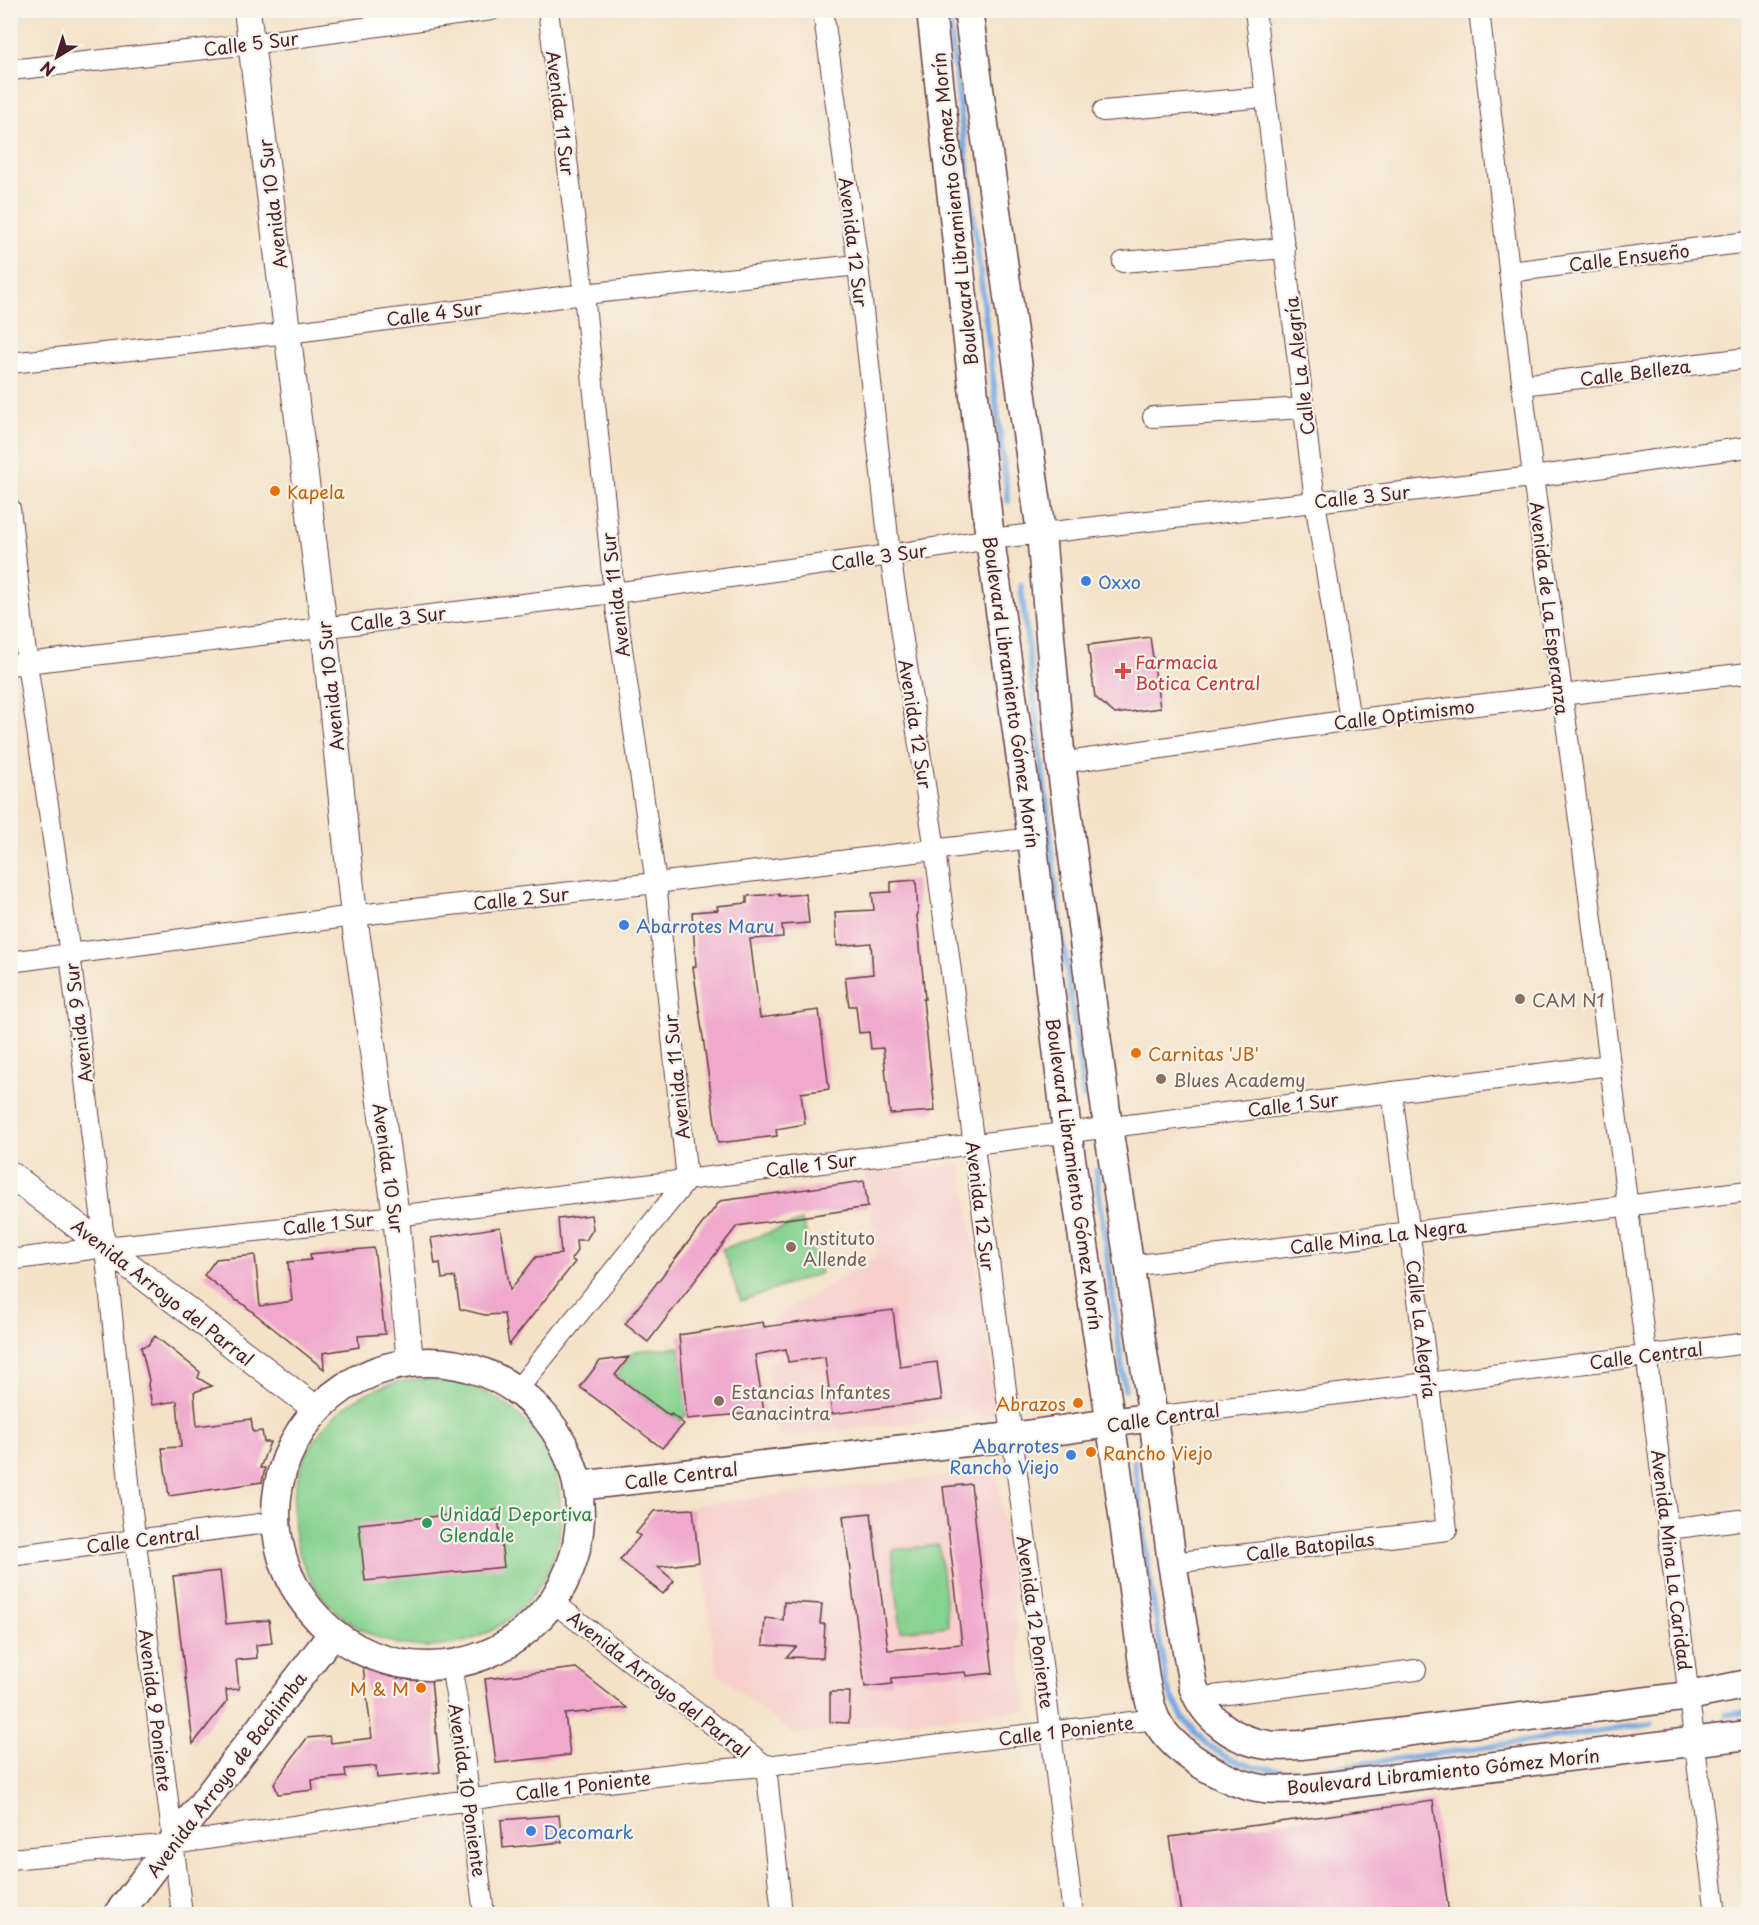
<svg xmlns="http://www.w3.org/2000/svg" width="1759" height="1925" font-family="'Playpen Sans',sans-serif">
  <rect width="100%" height="100%" fill="#f7f3e8"/>
  <filter id="ink" filterUnits="userSpaceOnUse"><feTurbulence type="fractalNoise" baseFrequency=".0167" numOctaves="2"/><feDisplacementMap in="SourceGraphic" scale="12" xChannelSelector="R" yChannelSelector="G"/><feConvolveMatrix kernelMatrix="1 2 1 2 8 2 1 2 1" color-interpolation-filters="sRGB"/></filter>
  <filter id="wash" filterUnits="userSpaceOnUse"><feTurbulence type="fractalNoise" baseFrequency=".008" numOctaves="4" result="noise"/><feDisplacementMap in="SourceGraphic" scale="24" xChannelSelector="R" yChannelSelector="G"/><feGaussianBlur stdDeviation="1.35" result="paint"/><feColorMatrix in="noise" values="0 0 0 0 0 0 0 0 0 0 0 0 0 0 0 0 0 1.4 0 .05"/><feComposite in="paint" operator="in"/></filter>
  <g filter="url(#wash)">
    <rect width="100%" height="100%" fill="#f4e2c8"/>
    <path fill="#f7d0cc" d="M962 1164 997 1414 778 1437 766 1362 778 1358 771 1319 876 1257 866 1173Z
      M997 1470 1027 1710 792 1734 717 1673 694 1505Z"/>
    <path fill="#86d290" stroke="#68785e" stroke-width="1.5" d="M802 1221 821 1273 741 1301 722 1249Z
      M680 1347 687 1413 681 1421 671 1414 670 1416 615 1375 634 1351Z
      M293 1513a134 134 0 1 1 268 0a134 134 0 1 1-268 0Z
      M939 1545 948 1626 901 1631 892 1550Z"/>
    <g fill="none" stroke-linecap="round" stroke-linejoin="round">
      <path stroke="#76a8e1" stroke-width="6" d="M948 10 1008 501
        M1021 586 1054 872 1084 1097
        M1096 1171 1125 1390
        M1134 1460 1147 1562 1167 1687 1183 1718 1206 1744 1229 1759 1252 1766 1286 1772 1326 1769 1651 1724
        M1726 1715 1748 1712"/>
    </g>
    <g id="blocks">
      <path fill="#f0a9cd" d="M1150 637 1160 708 1115 714 1095 697 1088 645Z
        M916 880 918 914 917 915 925 999H923L935 1111 890 1114 883 1048 871 1049 869 1032 859 1033 856 1006H849L845 977 873 974 871 943 837 946 835 912 874 910 872 893 891 892V882Z
        M779 894V896L806 894 809 923 782 925 783 937 750 939 760 1018 819 1010 829 1089 801 1093 805 1124 776 1129 777 1136 718 1143 693 967 696 966 692 912 718 910 717 906 747 903V896Z
        M864 1181 868 1207 737 1226 648 1342 625 1324 720 1201Z
        M591 1215 593 1229 586 1240H576L577 1251 571 1259 575 1262 509 1345 504 1314 485 1315 460 1309 455 1277 442 1279 440 1263 435 1264 431 1238 500 1227 510 1290 536 1257 561 1254 558 1219Z
        M374 1248 385 1334 358 1336 359 1347 323 1353 324 1369 239 1301H237L204 1275 216 1259 255 1255 260 1306 292 1301 288 1262 311 1260 310 1254Z
        M893 1310 900 1367 937 1362 942 1400 832 1414 825 1357 788 1362 786 1349 755 1355 764 1412 687 1419 679 1335 763 1322 764 1327Z
        M155 1336 200 1372 198 1378 212 1386 194 1392 197 1426 251 1419 253 1432 262 1431 264 1442H270L260 1468H265L262 1482 169 1496 162 1448 181 1447 177 1401 152 1405 148 1385 149 1380 141 1347 148 1345Z
        M629 1357 615 1375 670 1416 671 1414 684 1424 662 1448 580 1387 600 1361Z
        M971 1484 993 1673 966 1676 965 1672 892 1678V1684L865 1687 843 1516 871 1513 888 1650 962 1644 943 1487Z
        M693 1509 699 1562 658 1567 674 1581 663 1594 620 1560 640 1536 636 1533 654 1511Z
        M497 1510 504 1567 365 1581 359 1524Z
        M220 1571 226 1624 269 1620 272 1643 256 1645 257 1658 236 1660 239 1689 226 1690 227 1701 193 1744 173 1576Z
        M784 1602 822 1604 820 1624H825L823 1658 787 1657 796 1647 763 1645 765 1618 783 1620Z
        M363 1666 391 1677 431 1679 440 1772 377 1778 376 1766 345 1769 346 1777 312 1780 313 1790 278 1794 274 1783 307 1738 329 1736 331 1743 372 1738Z
        M576 1668 627 1708 565 1714 570 1755 496 1763 485 1679Z
        M830 1692H850L849 1723 830 1722Z
        M1433 1801 1449 1914H1181L1170 1837Z
        M559 1815 562 1842 503 1848 501 1820Z"/>
    </g>
  </g>
  <g filter="url(#ink)">
    <use href="#blocks" fill-opacity="0" stroke="#643c43" stroke-width="1.5"/>
    <g fill="none" stroke-linecap="round" stroke-linejoin="round">
      <defs>
        <path id="minor" d="M823 10 858 265 890 555 935 850 1051 1732 1073 1914
          M1255 10 1315 501 1350 720
          M1479 10 1533 477 1586 872 1716 1914
          M10 70 251 44 491 10
          M1103 111 1266 97
          M1123 262 1285 248
          M1509 272 1748 242
          M10 363 288 333 584 294 858 265
          M1522 385 1748 358
          M1153 417 1304 408
          M10 508 27 663 70 954 105 1247 132 1511 182 1914
          M10 665 614 593 890 555 990 539 1533 477 1748 447
          M1061 763 1350 720 1748 673
          M10 962 376 913 656 883 1032 838
          M10 1260 105 1247 396 1216 1610 1065
          M1129 1266 1748 1191
          M517 1390 687 1180 656 883 614 593 584 294 548 10
          M1153 1417 1748 1343
          M1668 1529 1748 1519
          M10 1556 275 1522
          M1172 1563 1447 1530 1392 1092
          M553 1602 766 1766
          M451 1665 458 1707 484 1914
          M1197 1698 1416 1670
          M766 1766 782 1914
          M10 1859 173 1844 502 1795 689 1772 766 1766 1156 1719"/>
        <path id="tertiary" d="M247 10 324 627 354 916 396 1216 410 1362
          M10 1174 316 1409"/>
        <path id="secondary" d="M931 10 990 539 1032 838 1067 1132 1111 1425 1145 1679C1148 1692 1150 1708 1156 1720 1173 1753 1228 1784 1263 1789 1277 1791 1292 1789 1306 1789L1748 1735
          M968 10 1041 533 1061 763 1108 1127 1153 1417 1172 1563 1193 1686C1204 1718 1234 1741 1268 1745 1279 1747 1291 1745 1301 1745L1689 1696 1748 1684
          M276 1514a152 152 0 1 1 304 0a152 152 0 1 1-304 0Z
          M578 1486 1011 1437 1153 1417
          M118 1914 333 1633"/>
      </defs>
      <use href="#minor" stroke="#643c43" stroke-width="22"/>
      <use href="#tertiary" stroke="#643c43" stroke-width="28"/>
      <use href="#secondary" stroke="#643c43" stroke-width="31"/>
      <use href="#minor" stroke="#fff" stroke-width="20"/>
      <use href="#tertiary" stroke="#fff" stroke-width="26"/>
      <use href="#secondary" stroke="#fff" stroke-width="28"/>
    </g>
  </g>
  <g fill="#e8710a" stroke="#f7f3e8" stroke-width="2">
    <circle cx="275" cy="491" r="6"/>
    <circle cx="1136" cy="1053" r="6"/>
    <circle cx="1078" cy="1403" r="6"/>
    <circle cx="1091" cy="1452" r="6"/>
    <circle cx="421" cy="1688" r="6"/>
  </g>
  <g fill="#3f7fe0" stroke="#f7f3e8" stroke-width="2">
    <circle cx="1086" cy="581" r="6"/>
    <circle cx="624" cy="925" r="6"/>
    <circle cx="1071" cy="1455" r="6"/>
    <circle cx="531" cy="1831" r="6"/>
  </g>
  <path fill="#e0444e" stroke="#f7f3e8" stroke-width="2" d="M1120 662h6v6h6v6h-6v6h-6v-6h-6v-6h6z"/>
  <g fill="#8d6e63" stroke="#f7f3e8" stroke-width="2">
    <circle cx="1520" cy="999" r="6"/>
    <circle cx="1161" cy="1079" r="6"/>
    <circle cx="791" cy="1247" r="6"/>
    <circle cx="719" cy="1401" r="6"/>
  </g>
  <circle fill="#2e9e5b" stroke="#f7f3e8" stroke-width="2" cx="427" cy="1523" r="6"/>
  <g text-anchor="middle" dominant-baseline="central" stroke-width="4.5" stroke-linejoin="round" paint-order="stroke">
    <g font-size="18" fill="#4a1f2b" stroke="#f7f3e8">
      <text transform="translate(251 43) rotate(-7)">Calle 5 Sur</text>
      <text transform="translate(561 113) rotate(83)">Avenida 11 Sur</text>
      <text transform="translate(272 204) rotate(-97)">Avenida 10 Sur</text>
      <text transform="translate(954 209) rotate(-96)">Boulevard Libramiento Gómez Morín</text>
      <text transform="translate(854 242) rotate(83)">Avenida 12 Sur</text>
      <text transform="translate(1629 257) rotate(-7)">Calle Ensueño</text>
      <text transform="translate(434 313) rotate(-7)">Calle 4 Sur</text>
      <text transform="translate(1299 366) rotate(-97)">Calle La Alegría</text>
      <text transform="translate(1635 372) rotate(-7)">Calle Belleza</text>
      <text transform="translate(1362 496) rotate(-6)">Calle 3 Sur</text>
      <text transform="translate(879 556) rotate(-8)">Calle 3 Sur</text>
      <text transform="translate(615 595) rotate(-97)">Avenida 11 Sur</text>
      <text transform="translate(1550 608) rotate(83)">Avenida de La Esperanza</text>
      <text transform="translate(398 618) rotate(-7)">Calle 3 Sur</text>
      <text transform="translate(330 686) rotate(-96)">Avenida 10 Sur</text>
      <text transform="translate(1012 692) rotate(82)">Boulevard Libramiento Gómez Morín</text>
      <text transform="translate(1404 714) rotate(-7)">Calle Optimismo</text>
      <text transform="translate(916 724) rotate(81)">Avenida 12 Sur</text>
      <text transform="translate(521 898) rotate(-6)">Calle 2 Sur</text>
      <text transform="translate(78 1023) rotate(-97)">Avenida 9 Sur</text>
      <text transform="translate(676 1077) rotate(-96)">Avenida 11 Sur</text>
      <text transform="translate(1293 1104) rotate(-7)">Calle 1 Sur</text>
      <text transform="translate(811 1164) rotate(-7)">Calle 1 Sur</text>
      <text transform="translate(389 1168) rotate(82)">Avenida 10 Sur</text>
      <text transform="translate(1075 1174) rotate(82)">Boulevard Libramiento Gómez Morín</text>
      <text transform="translate(981 1206) rotate(83)">Avenida 12 Sur</text>
      <text transform="translate(328 1223) rotate(-6)">Calle 1 Sur</text>
      <text transform="translate(1378 1236) rotate(-7)">Calle Mina La Negra</text>
      <text transform="translate(163 1292) rotate(38)">Avenida Arroyo del Parral</text>
      <text transform="translate(1422 1329) rotate(83)">Calle La Alegría</text>
      <text transform="translate(1646 1355) rotate(-7)">Calle Central</text>
      <text transform="translate(1163 1417) rotate(-8)">Calle Central</text>
      <text transform="translate(681 1475) rotate(-7)">Calle Central</text>
      <text transform="translate(143 1539) rotate(-7)">Calle Central</text>
      <text transform="translate(1310 1546) rotate(-7)">Calle Batopilas</text>
      <text transform="translate(1672 1560) rotate(83)">Avenida Mina La Caridad</text>
      <text transform="translate(1036 1622) rotate(82)">Avenida 12 Poniente</text>
      <text transform="translate(659 1684) rotate(38)">Avenida Arroyo del Parral</text>
      <text transform="translate(156 1710) rotate(83)">Avenida 9 Poniente</text>
      <text transform="translate(1066 1730) rotate(-7)">Calle 1 Poniente</text>
      <text transform="translate(1443 1771) rotate(-6)">Boulevard Libramiento Gómez Morín</text>
      <text transform="translate(226 1774) rotate(-53)">Avenida Arroyo de Bachimba</text>
      <text transform="translate(583 1785) rotate(-7)">Calle 1 Poniente</text>
      <text transform="translate(468 1790) rotate(82)">Avenida 10 Poniente</text>
    </g>
    <g font-size="18" fill="#c56008" stroke="#f7f3e8" text-anchor="start">
      <text x="287" y="491">Kapela</text>
      <text x="1148" y="1053">Carnitas 'JB'</text>
      <text x="1066" y="1403" text-anchor="end">Abrazos</text>
      <text x="1103" y="1452">Rancho Viejo</text>
      <text x="409" y="1688" text-anchor="end">M &amp; M</text>
    </g>
    <g font-size="18" fill="#366cbe" stroke="#f7f3e8" text-anchor="start">
      <text x="1098" y="581">Oxxo</text>
      <text x="636" y="925">Abarrotes Maru</text>
      <text x="1059" y="1445" text-anchor="end">Abarrotes<tspan x="1059" dy="21">Rancho Viejo</tspan></text>
      <text x="543" y="1831">Decomark</text>
    </g>
    <g font-size="18" fill="#be3a42" stroke="#f7f3e8" text-anchor="start">
      <text x="1135" y="661">Farmacia<tspan x="1135" dy="21">Botica Central</tspan></text>
    </g>
    <g font-size="18" fill="#785e54" stroke="#f7f3e8" text-anchor="start">
      <text x="1532" y="999">CAM N1</text>
      <text x="1173" y="1079">Blues Academy</text>
      <text x="803" y="1237">Instituto<tspan x="803" dy="21">Allende</tspan></text>
      <text x="731" y="1391">Estancias Infantes<tspan x="731" dy="21">Canacintra</tspan></text>
    </g>
    <g font-size="18" fill="#27864d" stroke="#f7f3e8" text-anchor="start">
      <text x="439" y="1513">Unidad Deportiva<tspan x="439" dy="21">Glendale</tspan></text>
    </g>
  </g>
  <rect width="1759" height="1925" fill="none" stroke="#f7f3e8" stroke-width="36"/>
  <g transform="translate(57 57) rotate(218)" stroke="#f7f3e8" stroke-width="4.5" paint-order="stroke">
  <path d="M0-4.5L10 22L0 15L-10 22Z" fill="#4a1f2b"/>
  <text y="-9" font-size="16" font-weight="bold" text-anchor="middle" fill="#4a1f2b">N</text>
  </g>
</svg>
